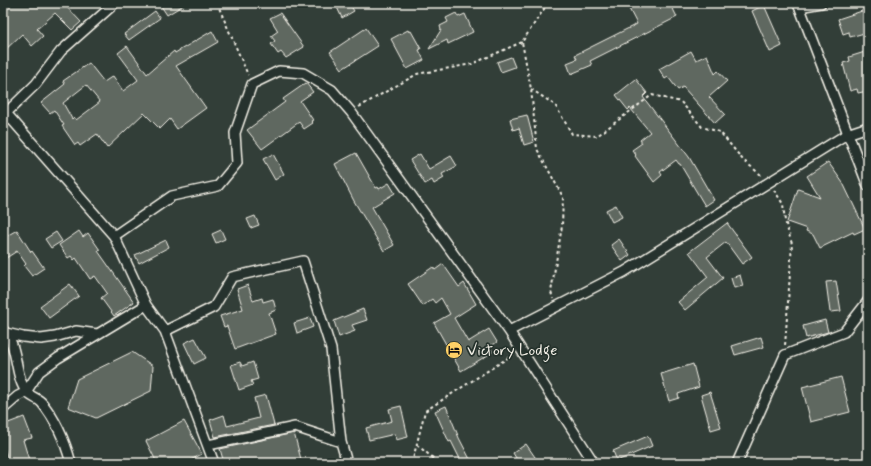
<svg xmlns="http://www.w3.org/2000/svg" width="871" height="466" font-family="Mynerve,sans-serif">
  <rect width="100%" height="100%" fill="#323e38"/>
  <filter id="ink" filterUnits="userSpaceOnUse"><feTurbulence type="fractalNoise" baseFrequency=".025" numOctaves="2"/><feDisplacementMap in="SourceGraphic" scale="8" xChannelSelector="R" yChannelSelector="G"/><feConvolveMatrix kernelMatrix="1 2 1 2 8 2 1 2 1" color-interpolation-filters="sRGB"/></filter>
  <g filter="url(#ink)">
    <path fill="#5f6861" stroke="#f4f1e8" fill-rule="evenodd" d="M3 3H63L81 22 72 30 55 13 37 29 43 36 32 46 22 34 3 52Z
      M159 3H187L167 15Z
      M335 3H349L354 11 342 18Z
      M626 3H670L677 17 590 61 592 65 571 74 567 63 577 59 575 55 637 24Z
      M764 5 782 46 770 52 752 11Z
      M868 9V32L850 37 849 32 843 34 838 19Z
      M155 11 160 18 129 40 124 34Z
      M280 13 304 47 286 58 281 52 278 54 271 44 275 41 271 36 278 31 270 18Z
      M456 13 458 17 465 14 473 32 448 44 447 40 429 49 441 30 440 26 448 22 446 18Z
      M366 28 378 46 342 69 330 52Z
      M408 30 409 32 411 31 421 49 419 50 424 60 407 69 391 39Z
      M212 31 218 42 176 66 206 108 177 129 170 119 160 129 144 113 107 148 97 134 80 146 78 143 75 145 62 126 64 125 54 110 50 113 41 103 65 84 63 81 89 63 104 82 113 76 123 91 138 80 118 53 127 46 147 74 174 51 175 53ZM86 85 100 102 76 120 74 117 72 119 63 103Z
      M691 51 696 60 707 55 715 74 718 71 727 81 709 97 725 114 715 123 683 87 678 90 668 77 665 79 659 69Z
      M868 51V91L858 93 857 89 850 91 843 63 850 61 849 57Z
      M511 57 515 67 501 72 497 62Z
      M636 79 647 93 643 97 689 157 714 200 705 206 680 164H679L676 160 660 172 662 175 654 182 635 156 636 155 632 150 642 143 640 140 650 132 630 108 628 110 616 95Z
      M306 83 313 92 300 101 313 120 311 121 313 123 304 129 299 122 262 149 247 130 285 102 283 99Z
      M527 115 534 142 524 145 519 128 513 130 510 119Z
      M356 153 376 188 378 187 379 189 389 183 395 193 372 207 394 245 384 251 354 201 335 164Z
      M273 154 284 174 275 180 263 159Z
      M420 154 429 169 451 156 457 166 442 174 444 178 434 184 432 180 425 184 410 160Z
      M828 162 843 183 865 229 854 234 853 232 820 248 813 234 806 231 807 229 787 222 798 189 820 197 807 176Z
      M616 205 622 217 612 222 606 210Z
      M255 216 259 225 251 228 247 219Z
      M727 223 752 257 742 264 726 242 707 257 723 278 685 310 678 302 708 277 689 252Z
      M17 230 31 252 32 251 44 268 32 276 24 266 26 264 17 251 3 260V238Z
      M221 230 225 239 216 243 212 234Z
      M79 231 83 237 88 233 100 250 98 251 134 302 114 316 101 298 107 293 95 276 90 279 76 258 74 260 71 256 68 258 59 245Z
      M56 232 62 241 51 248 45 239Z
      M619 239 630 255 622 261 611 245Z
      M166 240 169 247 139 263 135 255Z
      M443 264 459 287 464 283 476 304 454 318 468 342 489 329 497 342 490 347 493 352 461 371 434 323 450 314 441 298 435 303 432 299 423 306 408 284 433 267 435 270Z
      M740 275 743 286 734 288 731 278Z
      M836 281 841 311 830 312 826 282Z
      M70 284 79 296 49 318 40 306Z
      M248 285 253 301 262 298 263 302 273 299 276 310 269 313 276 334 235 349 227 326 224 327 220 316 243 309 237 289Z
      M363 309 367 320 352 325 355 331 339 337 334 321Z
      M310 318 313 327 297 333 294 323Z
      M825 320 828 332 806 338 803 326Z
      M761 337 764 347 735 355 732 346Z
      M195 338 206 358 194 364 184 343Z
      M132 352 153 366 151 391 96 418 68 407 77 379Z
      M240 362 242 366 253 362 258 379 251 381 253 385 239 390 231 365Z
      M693 364 699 387 678 394 679 398 669 401 661 374Z
      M841 377 850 412 811 422 802 387Z
      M710 392 721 427 711 430 701 395Z
      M266 395 274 425 215 437 210 420 224 415 227 426 259 418 254 398Z
      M401 406 408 437 396 440 395 434 369 440 366 428 392 421 389 409Z
      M446 406 459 438 472 463H462L451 441 449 442 435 411Z
      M24 417 32 438 23 440 29 460 21 463H9L3 444V425Z
      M184 421 202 454 185 463H157L146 441Z
      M294 433 302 463H224L220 449Z
      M648 436 652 446 617 461 613 451Z
      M526 444 537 460 533 463H519L513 453Z"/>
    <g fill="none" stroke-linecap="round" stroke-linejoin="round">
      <defs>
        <path id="minor" d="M798 3 868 186
          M799 7 821 3
          M6 113 114 236 146 305 165 331 214 463
          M3 116 36 84 61 51 113 5V3
          M114 236 172 196 218 186 237 163 235 133 252 84 279 71 303 73 332 90 351 112 509 331 594 463
          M3 330C19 344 14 378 27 392 30 397 38 398 42 403 57 421 65 441 71 463
          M165 331 214 307 232 277 303 261 331 349 341 442
          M509 331 624 272 847 134 868 127
          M6 333 23 337 41 339 55 337 76 331 97 334
          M3 409 18 396 26 392 39 372 58 358 146 305
          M208 445 295 427 341 442 347 463
          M737 463 785 355 844 332 868 301"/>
      </defs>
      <use href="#minor" stroke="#f4f1e8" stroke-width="12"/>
      <path stroke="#f4f1e8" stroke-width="2" stroke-dasharray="3 3" stroke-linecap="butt" d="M217 3 248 75
        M548 3 522 42 531 89 537 149 563 197 562 226 551 292 553 299
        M531 89 555 105 572 134 597 136 652 95 681 102 702 127 720 132 743 160 761 175
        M359 107 417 74 472 64 522 42
        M774 190 783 204 785 221 792 244 785 346
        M417 445 439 463
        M412 463 425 411 514 354"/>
      <use href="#minor" stroke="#26332d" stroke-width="9"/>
    </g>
  </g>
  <defs>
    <symbol id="hotel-disc" viewBox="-11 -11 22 22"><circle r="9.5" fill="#ffd166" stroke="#26332d"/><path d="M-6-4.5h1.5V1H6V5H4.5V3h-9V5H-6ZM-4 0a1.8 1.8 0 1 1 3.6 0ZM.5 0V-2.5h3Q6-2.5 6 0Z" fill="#111"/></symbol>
  </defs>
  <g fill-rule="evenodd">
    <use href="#hotel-disc" x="444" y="340" width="20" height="20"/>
  </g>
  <g text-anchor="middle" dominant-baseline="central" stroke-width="3.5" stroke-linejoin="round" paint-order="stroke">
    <g font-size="16" fill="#f4f1e8" stroke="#26332d" text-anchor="start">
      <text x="467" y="350">Victory Lodge</text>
    </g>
  </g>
  <rect width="871" height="466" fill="none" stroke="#26332d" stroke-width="16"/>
  <rect x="8" y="8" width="855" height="450" fill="none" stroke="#f4f1e8" stroke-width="1.5" filter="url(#ink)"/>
</svg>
